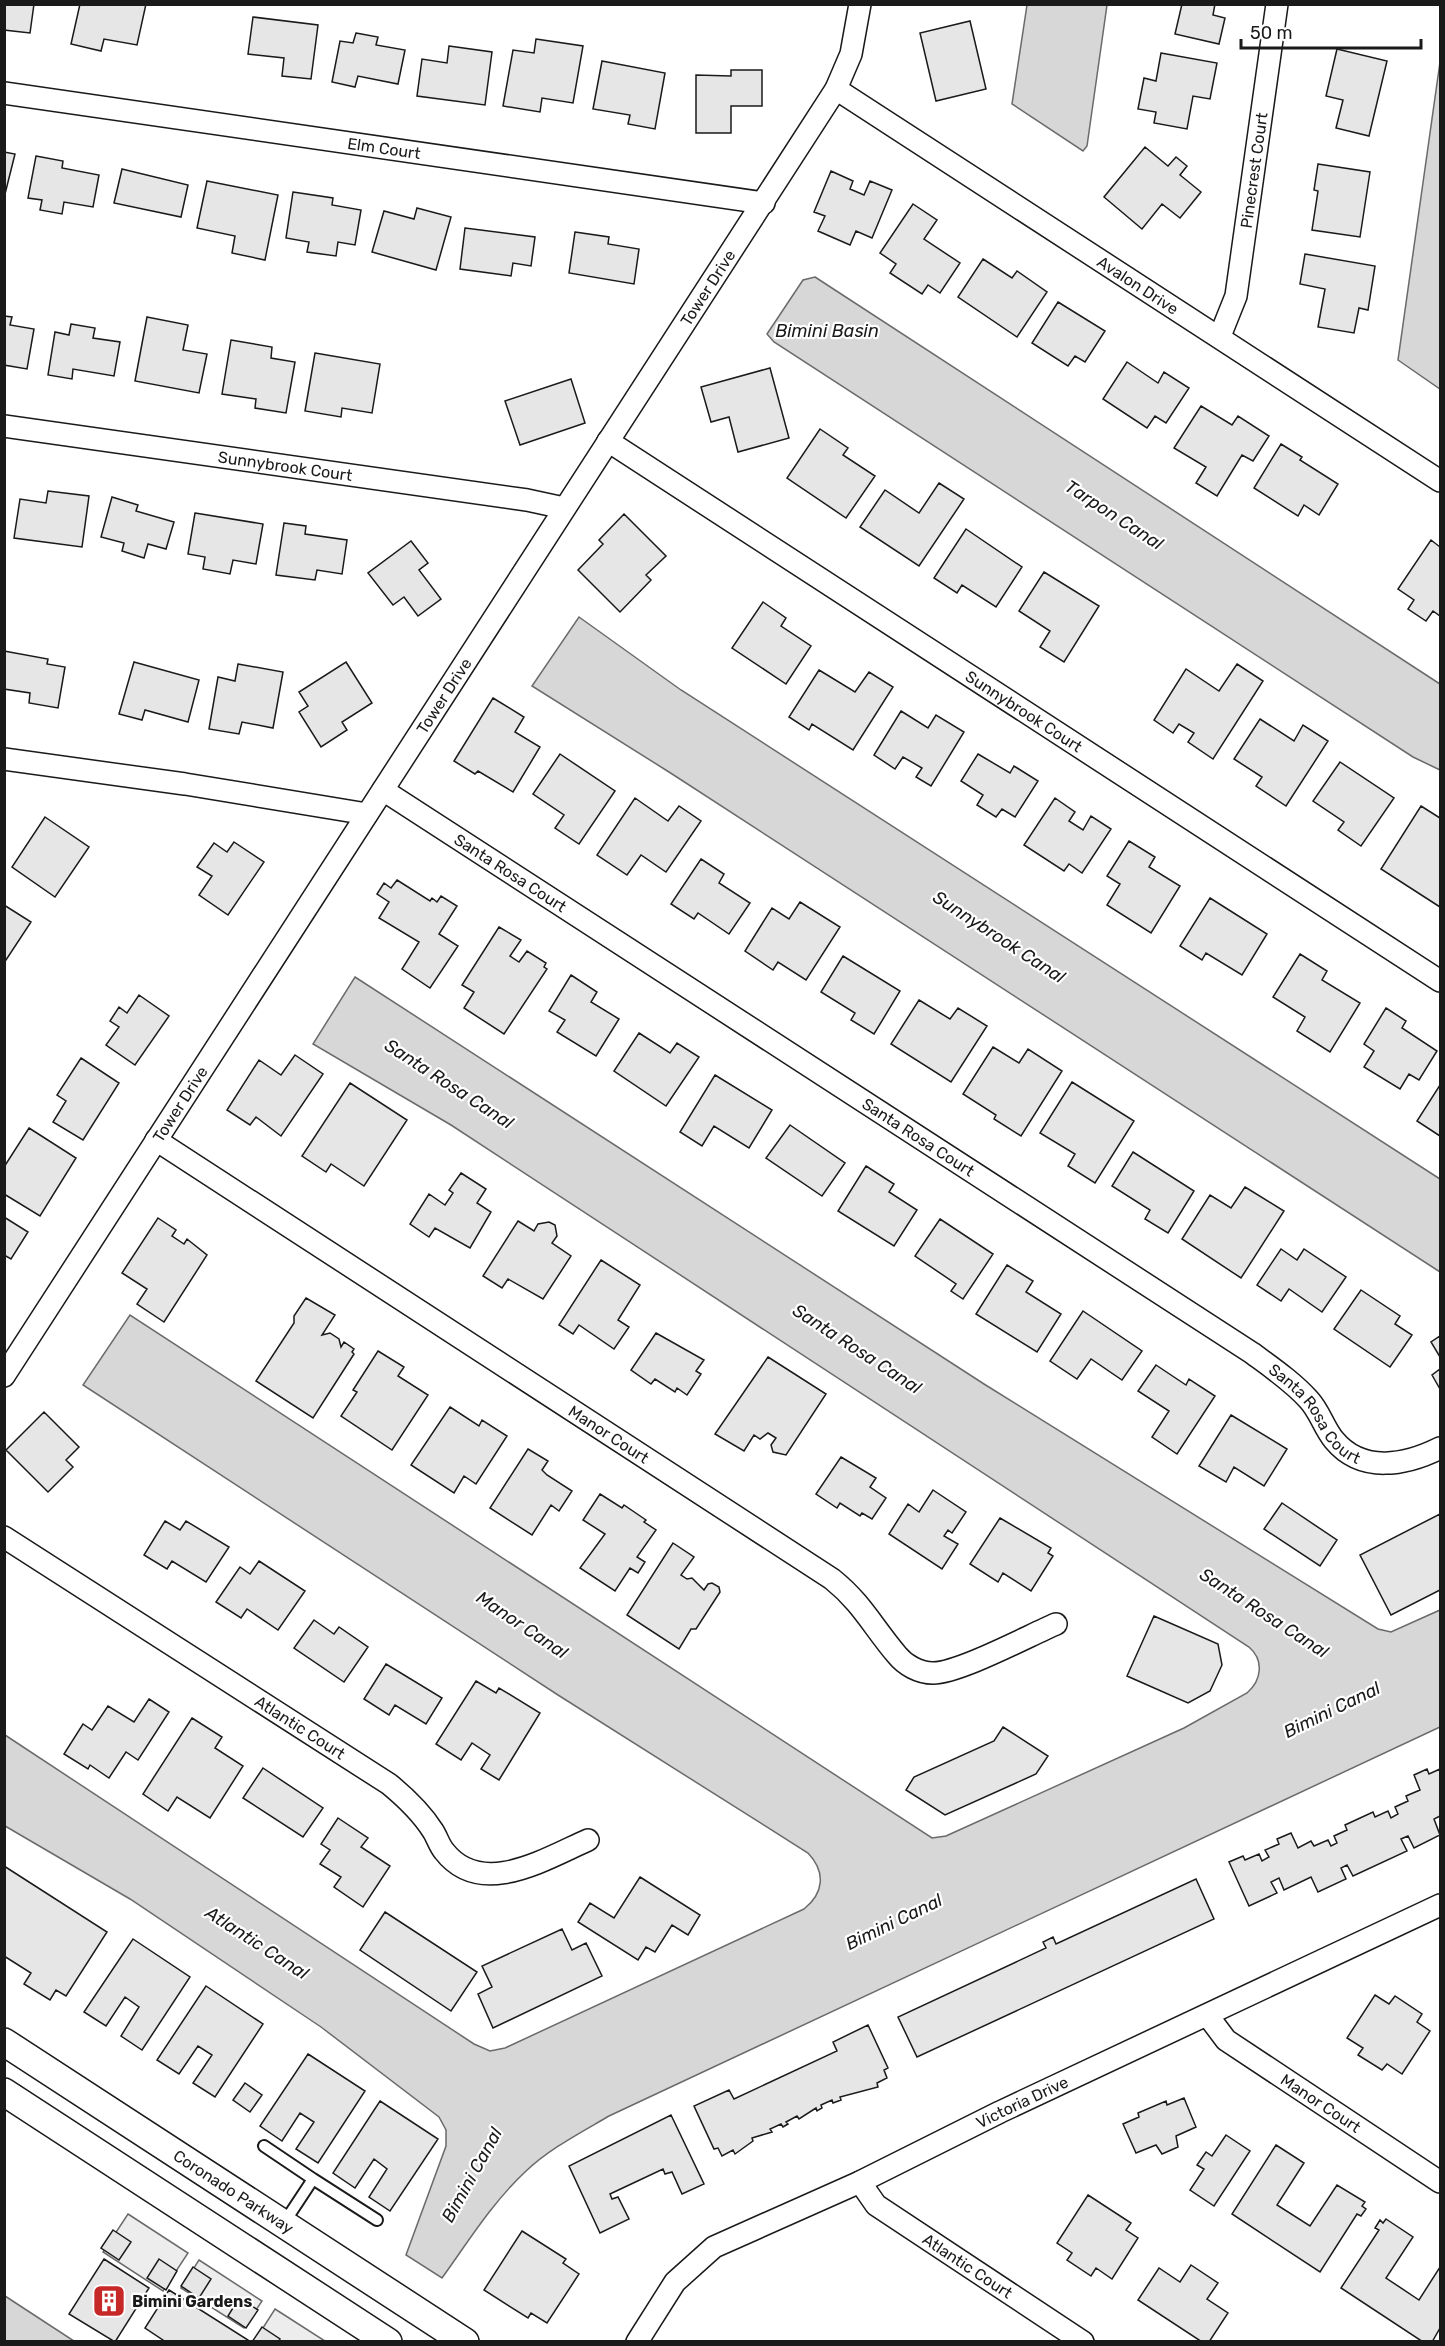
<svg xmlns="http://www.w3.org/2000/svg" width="1445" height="2346" font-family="Rubik,sans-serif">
  <rect width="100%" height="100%" fill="#fff"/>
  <path fill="#ededed" stroke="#6a6a6a" stroke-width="1.5" d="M128 2214 188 2253 163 2291 103 2252Z
    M199 2260 262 2301 244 2328 181 2288Z
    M275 2309 325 2341 254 2342Z"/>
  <path fill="#d7d7d7" stroke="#6a6a6a" stroke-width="1.5" d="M1027 5H1107L1087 146 1083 151 1012 104Z
    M1440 62V389L1398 360Z
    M815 277 1440 684V770L1413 757 774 342 767 334 803 280Z
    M579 617 681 690 1440 1179V1272L669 772 532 686Z
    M355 977 984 1384 1378 1629 1391 1632 1440 1610V1727L609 2116C580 2133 549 2149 525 2172 492 2203 468 2242 442 2278L406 2255 446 2146V2130L439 2117 321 2027 130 1899 5 1826V1735L474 2044 490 2051 505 2048 804 1909C824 1893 826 1872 808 1853L558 1695 83 1385 130 1315 932 1838 946 1836 1184 1728 1247 1693C1262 1680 1264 1660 1249 1647L451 1125 313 1044Z
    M5 2296 74 2341H5Z"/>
  <path fill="#e6e6e6" stroke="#1a1a1a" stroke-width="1.5" d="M4 4H34L30 33 4 30Z
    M80 4H146L137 45 104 39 101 51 71 44Z
    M1182 4H1215L1213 15 1225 18 1219 44 1175 34Z
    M253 17 318 25 311 79 282 76 284 58 248 54Z
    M970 21 986 89 936 101 920 33Z
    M356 33 378 37 376 45 405 50 398 84 358 76 355 87 332 82 340 41 353 43Z
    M536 39 583 46 573 103 542 98 540 112 503 106 513 50 534 53Z
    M449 46 492 52 485 105 417 96 422 59 447 63Z
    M1337 49 1387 61 1369 136 1336 128 1343 100 1326 96Z
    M1161 53 1217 63 1210 99 1193 96 1187 129 1154 123 1156 112 1138 109 1144 78 1156 81Z
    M602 61 665 73 655 129 628 124 630 115 593 109Z
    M731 70H762V106H731V133H696V75L731 76Z
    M1145 147 1168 166 1176 157 1187 166 1180 175 1201 192 1180 218 1162 204 1142 229 1104 197Z
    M4 152 15 154 4 198Z
    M36 156 63 161 62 168 99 175 93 207 64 202 62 214 40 210 42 200 28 198Z
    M1318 164 1370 172 1360 237 1312 230 1318 191 1314 190Z
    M122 169 188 185 181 217 114 203Z
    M831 171 853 181 850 189 864 195 870 181 892 190 872 238 856 231 850 245 818 231 825 216 814 212Z
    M207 181 278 195 265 260 232 253 235 236 197 228Z
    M293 192 333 198 332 205 361 210 355 245 338 242 336 256 307 252 309 242 286 238Z
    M913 204 937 220 924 239 960 263 940 293 928 285 922 294 890 273 896 264 880 253Z
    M417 208 451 217 436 270 372 252 384 211 414 219Z
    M465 228 535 237 531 266 513 263 511 276 460 269Z
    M575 232 609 237 608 244 639 249 634 284 569 273Z
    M1305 254 1375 266 1368 310 1359 308 1354 333 1318 327 1325 289 1300 284Z
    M983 259 1012 278 1017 271 1047 292 1017 337 958 297Z
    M1058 302 1105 331 1085 362 1075 356 1068 366 1032 343Z
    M4 316 12 317 10 325 34 329 27 369 4 365Z
    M147 317 188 325 183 350 207 354 199 393 135 381Z
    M71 324 95 328 93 338 120 342 114 376 73 369 72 379 48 375 55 332 69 335Z
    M231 340 272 347 271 358 295 362 286 413 255 408 256 399 222 394Z
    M315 353 380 364 372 413 342 408 341 417 305 411Z
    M1127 362 1158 383 1164 372 1189 388 1166 423 1155 416 1147 428 1103 399Z
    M770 368 789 438 738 452 729 417 711 422 701 387Z
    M571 379 585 423 520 445 505 401Z
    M1201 406 1232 425 1238 416 1269 436 1253 461 1242 455 1217 496 1196 483 1206 467 1174 448Z
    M820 429 848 448 843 455 875 476 846 518 787 478Z
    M1281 444 1302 457 1300 460 1338 484 1319 515 1304 505 1298 516 1254 488Z
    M939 483 964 499 919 566 860 527 885 490 919 513Z
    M48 491 89 496 82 547 14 538 20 499 46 503Z
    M112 497 138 505 136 511 174 522 166 549 148 544 144 558 122 551 124 543 101 537Z
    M195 513 263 524 256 564 233 560 230 574 203 569 205 557 188 554Z
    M624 514 666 556 646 575 651 580 620 612 578 570 603 544 599 540Z
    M284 523 306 526 305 534 347 540 342 574 317 570 315 580 276 575Z
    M966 529 1022 567 996 607 962 585 957 593 934 578Z
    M1431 540 1440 547V616L1433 611 1426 621 1408 609 1414 600 1398 589Z
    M411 541 428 563 419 570 441 599 418 616 404 597 393 605 368 573Z
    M1044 572 1099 606 1064 662 1040 647 1050 631 1019 611Z
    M763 602 786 618 781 626 811 646 786 684 732 648Z
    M4 651 48 659 47 664 65 667 58 708 29 703 30 693 4 689Z
    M134 662 199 680 188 722 145 710 142 720 119 714Z
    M346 662 372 703 342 722 347 730 321 747 299 712 308 706 299 692Z
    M238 664 283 672 273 728 242 722 239 734 209 729 218 677 235 681Z
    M1237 664 1263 681 1213 759 1188 742 1194 733 1179 724 1173 733 1154 720 1186 669 1219 691Z
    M819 670 855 692 869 672 893 687 853 750 812 724 809 730 789 717Z
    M493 698 524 717 515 732 540 747 513 792 478 771 475 774 454 761Z
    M901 711 928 728 936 715 964 732 931 786 916 777 922 768 903 757 895 769 874 755Z
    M1260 719 1294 741 1303 725 1328 741 1286 806 1256 786 1262 777 1234 759Z
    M560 754 615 791 579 844 555 828 564 815 533 794Z
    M978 754 1010 773 1014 766 1038 781 1015 817 1002 809 996 817 977 805 983 795 961 781Z
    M1340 762 1394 798 1361 846 1338 830 1344 822 1313 801Z
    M635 798 668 821 679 806 701 821 666 872 641 855 627 875 597 855Z
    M1055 798 1075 812 1069 821 1083 830 1091 816 1111 829 1082 873 1069 864 1064 871 1024 845Z
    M1421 806 1440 818V907L1381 869Z
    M45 817 89 847 55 897 12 867Z
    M1129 841 1155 857 1149 867 1180 886 1151 933 1107 905 1120 884 1107 876Z
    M234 842 264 862 228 915 199 895 212 876 197 867 214 843 227 852Z
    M701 859 724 874 719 883 750 903 729 934 698 913 694 919 671 904Z
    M397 880 430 901 432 898 437 902 441 896 457 906 439 934 458 946 430 988 402 969 419 942 379 918 389 902 377 894 384 883 391 888Z
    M1210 898 1267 934 1242 975 1206 953 1202 960 1180 946Z
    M800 902 840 927 806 980 778 962 773 970 745 951 772 908 789 919Z
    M4 905 31 922 4 963Z
    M499 927 521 940 510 956 519 962 527 951 546 963 544 967 547 969 504 1034 464 1008 474 992 462 985Z
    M1300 954 1327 971 1322 980 1360 1003 1330 1052 1297 1031 1305 1017 1273 997Z
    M843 956 900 991 874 1034 851 1020 855 1013 821 992Z
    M571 975 597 992 591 1002 619 1019 596 1056 557 1032 565 1020 549 1011Z
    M139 995 169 1016 135 1065 106 1045 119 1027 110 1021 119 1007 127 1013Z
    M919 1000 950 1019 958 1008 987 1026 951 1082 891 1044Z
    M1386 1008 1406 1021 1402 1028 1437 1051 1419 1080 1409 1074 1400 1089 1364 1067 1374 1051 1364 1044Z
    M639 1033 670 1053 677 1043 699 1057 666 1106 614 1071Z
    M993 1047 1019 1063 1028 1049 1062 1071 1021 1136 994 1119 996 1115 963 1094Z
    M295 1055 323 1074 281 1136 256 1117 250 1125 227 1110 259 1060 281 1075Z
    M81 1058 119 1083 83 1140 53 1122 66 1101 57 1095Z
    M715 1075 772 1110 749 1148 714 1126 702 1146 680 1132Z
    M1072 1082 1134 1121 1095 1183 1068 1166 1075 1154 1040 1133Z
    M350 1083 407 1120 364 1186 331 1164 326 1172 302 1156Z
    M1440 1085V1136L1417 1121Z
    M790 1125 845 1163 822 1196 766 1158Z
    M29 1128 76 1158 40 1216 4 1194V1167Z
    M1133 1152 1194 1191 1168 1233 1145 1219 1150 1210 1112 1186Z
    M866 1166 894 1184 889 1192 917 1210 894 1246 838 1211Z
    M461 1173 486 1189 477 1203 491 1212 470 1248 435 1228 429 1237 410 1224 429 1194 445 1205 453 1193 449 1190Z
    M1245 1187 1284 1211 1241 1278 1182 1239 1210 1195 1231 1208Z
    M4 1217 28 1232 11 1259 4 1255Z
    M158 1218 176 1230 172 1236 184 1244 187 1239 207 1255 164 1322 137 1304 147 1289 122 1273Z
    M940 1219 993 1254 963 1299 951 1291 956 1284 915 1256Z
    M518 1221 534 1231 538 1224 549 1222 555 1225 557 1236 552 1243 571 1256 543 1299 508 1279 502 1288 483 1276Z
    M1281 1249 1297 1260 1304 1249 1346 1277 1322 1312 1289 1289 1281 1301 1257 1285Z
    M601 1260 640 1285 618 1320 629 1327 614 1349 579 1325 573 1334 559 1325Z
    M1007 1265 1033 1281 1026 1292 1061 1314 1037 1352 976 1314Z
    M1361 1290 1400 1316 1395 1324 1412 1335 1390 1367 1334 1329Z
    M306 1298 335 1315 322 1335 330 1333 339 1339 341 1347 344 1342 354 1349 352 1352 354 1354 313 1418 256 1381 294 1323V1316Z
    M1083 1311 1142 1351 1122 1380 1091 1359 1077 1379 1050 1361Z
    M656 1333 704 1360 696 1371 701 1374 687 1395 677 1388 675 1392 655 1379 651 1384 631 1370Z
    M1440 1336V1357L1431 1342Z
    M378 1351 404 1367 398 1376 428 1395 392 1450 341 1416 357 1392 353 1390Z
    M768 1357 826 1394 786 1455 773 1452 771 1445 776 1438 768 1433 760 1439 754 1435 744 1451 715 1434Z
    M1156 1365 1186 1385 1189 1379 1215 1396 1177 1454 1152 1437 1169 1411 1138 1391Z
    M1440 1369V1389L1432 1375Z
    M450 1407 479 1426 482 1420 507 1436 476 1484 464 1476 454 1493 411 1465Z
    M44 1412 79 1447 66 1460 73 1467 48 1492 6 1450Z
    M1231 1415 1287 1449 1264 1486 1234 1467 1226 1482 1199 1466Z
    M528 1449 548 1461 542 1470 547 1475 572 1491 559 1511 551 1505 532 1535 490 1508Z
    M841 1457 876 1478 870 1487 886 1498 872 1519 862 1513 860 1516 840 1503 837 1508 816 1494Z
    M933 1490 966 1512 952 1533 948 1530 944 1536 958 1544 942 1569 889 1534 908 1504 919 1512Z
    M600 1494 622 1508 624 1505 646 1520 644 1522 656 1530 637 1557 645 1562 638 1573 630 1568 615 1591 580 1568 605 1534 583 1520Z
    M1282 1503 1337 1540 1320 1566 1264 1529Z
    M1440 1514V1590L1391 1615 1360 1555Z
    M1000 1518 1051 1548 1048 1553 1053 1556 1031 1591 1003 1573 998 1582 970 1564Z
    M165 1521 180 1530 186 1521 229 1547 206 1582 172 1561 167 1569 144 1555Z
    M673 1543 694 1557 681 1575 687 1579 692 1578 704 1590 708 1584 712 1583 719 1587 720 1592 696 1629H691L679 1649 627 1615Z
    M259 1561 305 1591 278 1630 247 1609 241 1618 216 1602 240 1567 250 1574Z
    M1154 1616 1218 1644 1222 1665 1210 1691 1188 1703 1127 1676Z
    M314 1620 334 1634 339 1627 368 1647 344 1682 294 1648Z
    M386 1664 442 1698 426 1724 395 1705 389 1715 364 1699Z
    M476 1681 496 1693 499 1688 540 1713 499 1780 481 1769 490 1755 472 1743 461 1760 436 1744Z
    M149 1699 169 1712 138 1760 126 1752 109 1778 90 1765 88 1769 64 1754 83 1724 92 1730 108 1706 134 1722Z
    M192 1718 222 1737 215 1748 243 1766 210 1818 177 1797 168 1811 143 1794Z
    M1003 1727 1048 1756 1036 1774 945 1815 906 1790 914 1777 994 1741Z
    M263 1768 323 1808 303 1837 243 1798Z
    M1427 1769 1429 1774 1440 1769V1816L1434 1819 1440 1835 1414 1848 1408 1836 1401 1839 1407 1851 1353 1876 1347 1865 1341 1868 1346 1879 1318 1892 1311 1877 1284 1890 1279 1878 1271 1882 1277 1893 1249 1906 1229 1862 1243 1856 1245 1860 1259 1854 1262 1861 1269 1857 1265 1850 1279 1844 1277 1839 1291 1833 1298 1848 1311 1841 1314 1846 1328 1840 1331 1846 1337 1843 1334 1836 1347 1830 1345 1825 1373 1812 1375 1817 1388 1811 1391 1818 1398 1814 1395 1807 1408 1801 1406 1796 1420 1790 1414 1775Z
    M338 1818 368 1838 361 1847 390 1866 363 1907 334 1887 341 1877 320 1864 330 1850 321 1844Z
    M4 1866 107 1932 66 1996 56 1990 50 2000 24 1984 31 1973 4 1956Z
    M640 1877 700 1915 688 1935 672 1925 655 1952 646 1947 638 1960 578 1922 590 1903 614 1918Z
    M1196 1879 1214 1919 917 2057 898 2017 1046 1948 1043 1942 1053 1937 1056 1944Z
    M385 1912 477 1972 451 2011 360 1950Z
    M562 1929 572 1950 586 1943 602 1976 493 2028 478 1994 492 1987 482 1966Z
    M133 1939 190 1977 142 2050 121 2036 139 2007 125 1997 106 2026 84 2012Z
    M206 1986 263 2024 215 2097 193 2083 212 2055 198 2046 179 2074 157 2060Z
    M1375 1995 1389 2004 1395 1996 1422 2014 1417 2022 1430 2031 1402 2074 1387 2064 1382 2070 1358 2055 1363 2048 1347 2038Z
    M868 2025 888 2068 884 2070 887 2078 877 2083 878 2087 840 2097 841 2100 833 2103 832 2100 821 2105 822 2108 817 2111 816 2108 799 2119 797 2116 786 2122 788 2124 783 2127 781 2124 770 2129 772 2132 752 2138 753 2141 735 2154 733 2150 722 2156 718 2148 714 2149 694 2106 729 2090 734 2099 837 2051 833 2042Z
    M308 2054 365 2091 318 2163 296 2149 314 2122 300 2113 282 2141 260 2126Z
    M245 2083 262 2095 250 2112 233 2100Z
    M1184 2098 1196 2127 1176 2136 1178 2147 1162 2154 1156 2145 1136 2153 1123 2124 1139 2117 1138 2113 1166 2101 1167 2105Z
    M380 2101 438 2139 390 2211 369 2197 387 2169 374 2159 355 2188 333 2173Z
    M671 2115 704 2184 682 2194 672 2172 665 2174 663 2169 610 2194 612 2199 618 2197 629 2219 600 2233 569 2166Z
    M1226 2135 1250 2151 1214 2206 1190 2190 1204 2169 1197 2165 1206 2152 1212 2156Z
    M1276 2145 1304 2163 1277 2205 1310 2226 1337 2185 1365 2202 1362 2206 1366 2209 1361 2216 1357 2214 1320 2272 1232 2214Z
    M1088 2195 1131 2223 1126 2230 1138 2238 1112 2279 1096 2268 1091 2276 1067 2260 1072 2253 1057 2243Z
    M1386 2219 1413 2237 1386 2278 1419 2300 1440 2267V2328L1432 2342H1423L1341 2288 1379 2230 1375 2228 1380 2220 1383 2223Z
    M113 2230 131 2242 119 2260 101 2248Z
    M522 2231 566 2259 563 2263 579 2274 547 2323 531 2313 528 2318 484 2290Z
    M104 2259 149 2288 115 2342 69 2314Z
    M159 2259 177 2271 166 2290 147 2278Z
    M1191 2265 1218 2283 1207 2299 1228 2313 1209 2342H1202L1138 2300 1159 2268 1180 2282Z
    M193 2267 211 2279 199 2298 181 2286Z
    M169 2290 248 2340 247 2342H166L145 2328Z
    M239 2298 258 2310 246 2328 228 2316Z
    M262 2327 280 2339 278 2342H252Z"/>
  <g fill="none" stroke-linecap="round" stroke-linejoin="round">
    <defs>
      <path id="service" d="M264 2146 313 2179 284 2223
        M313 2179 377 2220"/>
      <g id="minor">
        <path id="s1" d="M836 89 1440 481"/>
        <path id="s2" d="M4 93 764 203"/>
        <path id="s3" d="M1220 336 1236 296 1277 4"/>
        <path id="s4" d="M4 426 527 500 564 508"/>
        <path id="s5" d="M608 441 1440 981"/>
        <path d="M4 759 185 784 367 814"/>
        <path id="s6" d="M383 790 1252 1353C1271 1367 1293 1382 1309 1400 1320 1412 1324 1428 1334 1440 1362 1474 1406 1465 1440 1448"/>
        <path id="s7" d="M156 1140 832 1579C862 1603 873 1627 897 1655 905 1665 919 1673 933 1673 959 1673 1028 1636 1056 1624"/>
        <path id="s8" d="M4 1376 836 89 851 54 860 4"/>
        <path id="s9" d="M4 1537 389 1784C406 1798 421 1812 433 1831 437 1837 439 1845 444 1851 481 1899 545 1859 588 1840"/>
        <path id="s10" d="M1208 2016 1226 2040 1440 2182"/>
        <path id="s11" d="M860 2182 876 2205 1083 2342"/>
        <path id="s12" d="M637 2342 675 2282 714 2247 860 2182 1000 2112 1440 1905"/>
      </g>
      <g id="tertiary">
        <path id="s13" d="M4 2042 465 2342"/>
        <path d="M4 2092 388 2342"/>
      </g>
    </defs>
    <use href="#service" stroke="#1a1a1a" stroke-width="14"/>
    <use href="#minor" stroke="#1a1a1a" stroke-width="24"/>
    <use href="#tertiary" stroke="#1a1a1a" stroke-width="30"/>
    <use href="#service" stroke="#fff" stroke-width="10"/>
    <use href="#minor" stroke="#fff" stroke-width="21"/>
    <use href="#tertiary" stroke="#fff" stroke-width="27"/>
  </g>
  <defs>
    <symbol id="building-square" viewBox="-11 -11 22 22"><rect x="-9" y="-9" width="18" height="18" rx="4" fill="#c62828" stroke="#fff"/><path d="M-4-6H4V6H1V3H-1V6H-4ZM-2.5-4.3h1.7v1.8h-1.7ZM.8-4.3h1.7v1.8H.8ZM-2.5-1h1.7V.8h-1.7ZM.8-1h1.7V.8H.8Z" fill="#fff"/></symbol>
  </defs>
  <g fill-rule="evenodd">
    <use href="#building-square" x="90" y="2282" width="38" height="38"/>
  </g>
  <g text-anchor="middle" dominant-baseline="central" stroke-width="4.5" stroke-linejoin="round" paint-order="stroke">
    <g font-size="16" fill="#1a1a1a" stroke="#fff">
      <text stroke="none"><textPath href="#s2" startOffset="384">Elm Court</textPath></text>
      <text stroke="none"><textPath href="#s3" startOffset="170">Pinecrest Court</textPath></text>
      <text stroke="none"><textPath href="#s1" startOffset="360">Avalon Drive</textPath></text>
      <text stroke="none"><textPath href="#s8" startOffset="1296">Tower Drive</textPath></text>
      <text stroke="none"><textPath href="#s4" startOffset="284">Sunnybrook Court</textPath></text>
      <text stroke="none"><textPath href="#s8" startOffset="810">Tower Drive</textPath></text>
      <text stroke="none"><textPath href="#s5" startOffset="496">Sunnybrook Court</textPath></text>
      <text stroke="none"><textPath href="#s6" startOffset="152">Santa Rosa Court</textPath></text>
      <text stroke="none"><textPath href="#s8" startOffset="324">Tower Drive</textPath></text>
      <text stroke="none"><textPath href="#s6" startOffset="638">Santa Rosa Court</textPath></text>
      <text stroke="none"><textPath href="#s6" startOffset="1124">Santa Rosa Court</textPath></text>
      <text stroke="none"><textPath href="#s7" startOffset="540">Manor Court</textPath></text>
      <text stroke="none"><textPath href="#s9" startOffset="352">Atlantic Court</textPath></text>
      <text stroke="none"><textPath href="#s12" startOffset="464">Victoria Drive</textPath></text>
      <text stroke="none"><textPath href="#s10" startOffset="144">Manor Court</textPath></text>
      <text stroke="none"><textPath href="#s13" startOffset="274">Coronado Parkway</textPath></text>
      <text stroke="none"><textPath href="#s11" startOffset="138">Atlantic Court</textPath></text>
    </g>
    <g font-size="16" font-weight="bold" fill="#1a1a1a" stroke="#fff" text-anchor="start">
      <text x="132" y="2301">Bimini Gardens</text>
    </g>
    <g font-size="18" font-style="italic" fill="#1a1a1a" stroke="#fff">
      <text x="827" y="331">Bimini Basin</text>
      <text transform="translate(1114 515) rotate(33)">Tarpon Canal</text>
      <text transform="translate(999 937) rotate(33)">Sunnybrook Canal</text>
      <text transform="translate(449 1084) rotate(33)">Santa Rosa Canal</text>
      <text transform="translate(857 1349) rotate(33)">Santa Rosa Canal</text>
      <text transform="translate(1264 1613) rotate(33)">Santa Rosa Canal</text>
      <text transform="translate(522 1625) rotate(34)">Manor Canal</text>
      <text transform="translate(1332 1710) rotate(-26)">Bimini Canal</text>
      <text transform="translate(894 1922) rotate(-26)">Bimini Canal</text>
      <text transform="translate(257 1943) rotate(33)">Atlantic Canal</text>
      <text transform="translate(472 2175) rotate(-61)">Bimini Canal</text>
    </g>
  </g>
  <rect width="1445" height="2346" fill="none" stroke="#1a1a1a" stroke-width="12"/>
  <path d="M1241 39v9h180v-9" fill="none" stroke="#1a1a1a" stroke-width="3"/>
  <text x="1250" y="39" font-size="18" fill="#1a1a1a" stroke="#ffffff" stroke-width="4.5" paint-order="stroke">50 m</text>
</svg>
